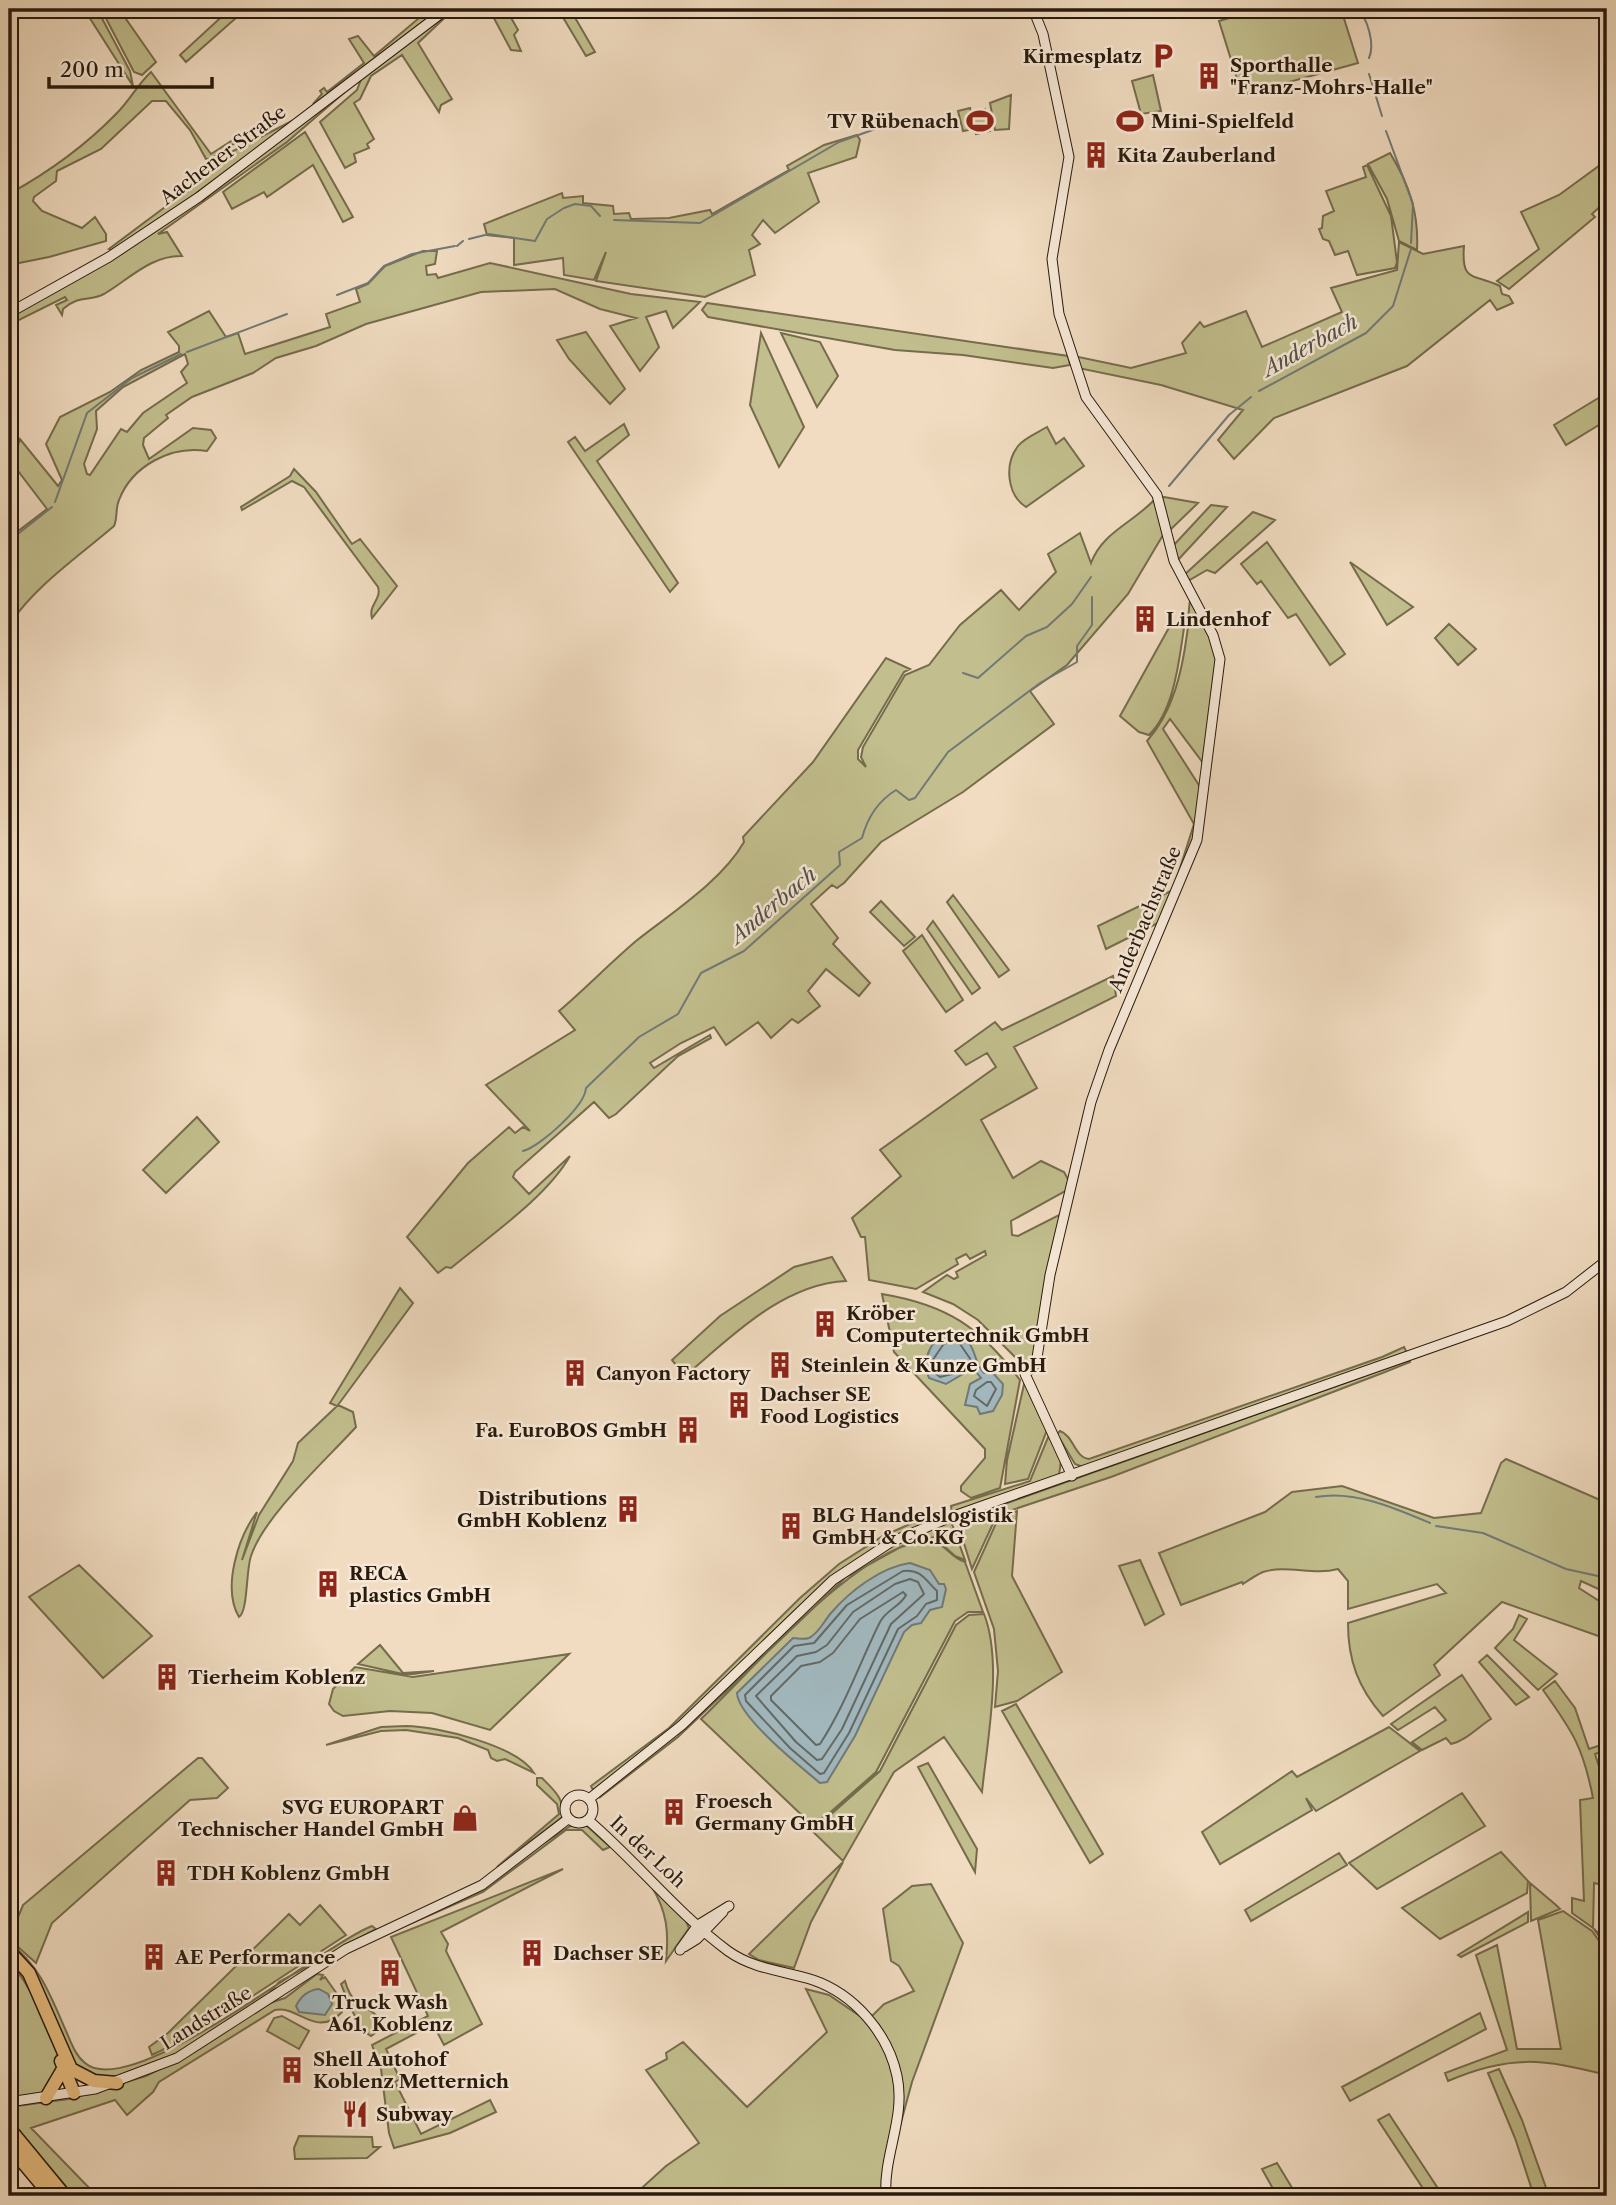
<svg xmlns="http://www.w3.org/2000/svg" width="1616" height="2205" font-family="'Libre Caslon Text',serif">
  <rect width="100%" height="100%" fill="#f1dcc1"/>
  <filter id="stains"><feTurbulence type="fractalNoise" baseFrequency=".00286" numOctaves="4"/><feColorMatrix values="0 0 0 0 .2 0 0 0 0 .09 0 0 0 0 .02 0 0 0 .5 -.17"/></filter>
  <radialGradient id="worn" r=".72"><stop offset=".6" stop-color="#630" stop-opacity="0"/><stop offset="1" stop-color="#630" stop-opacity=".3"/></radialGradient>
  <path fill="#c2be8d" stroke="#756c4c" stroke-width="2" fill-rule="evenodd" d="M84 9H97L130 71 133 86Z
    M101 9H119L156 62 142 75 134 72Z
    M230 9 257 10 251 15 245 10 186 62 180 55Z
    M440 9 318 101 313 104 322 94 320 91 324 88 327 92 364 63 349 39 358 36 374 56 419 18Z
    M454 9 418 43 452 99 441 105 439 112 402 55 371 76 360 99 354 103 374 139 367 144 369 148 354 154 356 162 345 168 320 122 357 90 362 77Z
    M489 9H506L518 30 514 35 521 51 511 50Z
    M558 9H570L595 52 586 56Z
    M1260 9H1341L1358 63 1242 95 1219 21Z
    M151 72 211 154 242 134 244 137 211 159H206L190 130 166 101H152L101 149 57 171 56 181 34 197 33 201 42 211 82 228 95 217 106 234V241L49 257 9 265V194C49 172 85 146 117 113 130 100 138 84 151 72Z
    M1153 75 1161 111 1141 114 1132 81Z
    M353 85 287 142 158 234 167 232 182 256C151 255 128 280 104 294 89 302 80 294 63 309L62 315 56 305 67 300 65 297 9 325V318L153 233Z
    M1011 95 1009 129 995 130 990 103Z
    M970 108 971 112 985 109 990 131 976 134 974 129 963 131 958 111Z
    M296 119 213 182 112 250 109 249 169 204 229 153Z
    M305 132 353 217 343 222 313 165 267 197 264 192 232 209 223 192Z
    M857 135 860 140 856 157 808 173 819 202 775 233 763 220 752 235 760 244 749 250 755 275 705 297 596 281 606 252 594 280 564 275 563 258 514 265V238L487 235 484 224 562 193 563 198 583 196V203L613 206 614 214 629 213 631 219 669 218 710 210 712 214 789 170 787 166 824 145Z
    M1390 153C1409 184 1419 213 1417 250L1399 241 1387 199 1368 164Z
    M1607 160V200L1592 214 1595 217 1509 289 1497 281 1539 249 1521 212 1559 195Z
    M1367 165 1391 216 1397 262 1395 268 1357 275 1348 251 1335 255 1329 241 1323 239 1319 229 1322 228 1323 216 1334 211 1326 191 1366 177 1363 167Z
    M1399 242 1423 254 1464 246C1461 283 1473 273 1500 286L1502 294 1509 296 1513 303 1497 310 1490 300 1407 366 1274 418 1234 459 1218 440 1243 410 1161 385 1078 368 1074 356 1131 368 1186 353 1182 343 1200 322 1204 327 1246 311 1262 347 1342 312 1331 288 1397 270Z
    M423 251H437L435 264 426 266 427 275 436 274 438 278 490 263 631 294 700 302 673 328 666 311 646 317 659 347 640 371 610 326 636 318 600 309 555 289 481 292 366 324 316 346 276 358 253 373 192 397 166 415 168 418 144 438 143 445 149 459 193 428 211 430 216 438 207 451C171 445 132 466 119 500 115 509 118 517 114 526 78 557 36 585 9 625V538L47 509 12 463 20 439 58 486 62 480 46 444 60 417 110 392 141 370 179 352V346L168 332 209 311 226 337 238 333 245 354 330 327 326 314 360 302 356 289 368 284 385 266ZM185 354 188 364 181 372 187 383 143 413 127 432 121 429 90 475 87 474 84 464 97 429 96 411 123 387Z
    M707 303 1068 356 1070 365 1053 368 963 355 895 350 708 317 702 310Z
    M586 332 625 389 610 404 569 359 557 340Z
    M761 333 804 427 779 467 750 405Z
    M781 333 820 342 838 376 817 407Z
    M1600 397 1607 408V420L1566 445 1554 425Z
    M624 424 629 435 597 461 678 583 670 592 568 442 575 437 585 451Z
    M1047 427 1056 444 1064 438 1084 466 1026 507C1007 495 1004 464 1018 446 1024 438 1039 432 1047 427Z
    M294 469 316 492 352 544 360 539 397 586 372 618C368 605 382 599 378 587L304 487 292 481 242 510 241 507 290 476Z
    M1164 497 1198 503 1169 531 1161 498Z
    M1156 498 1163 535 1128 594 1067 665 1030 691 1054 724 963 792 881 842 844 883 837 888 832 885 811 904 838 938 833 944 870 983 859 996 826 969 808 991 820 1006 798 1023 792 1019 771 1038 758 1022 726 1045 714 1027 681 1043 650 1063 654 1068 710 1035 711 1038 678 1056 616 1114 609 1118 594 1102 515 1172 513 1177 529 1194 570 1156C546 1198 488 1237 451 1268L446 1267 438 1273 407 1237 468 1163 509 1127 515 1133 523 1127 530 1131 486 1085 575 1030 559 1011C585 989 609 964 636 941 670 914 722 881 744 842L743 837 813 762 886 658 910 669 904 672 858 750V759L866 767 861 757 863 747 905 675 929 665 960 625 1001 590 1019 610 1056 572 1048 554 1080 533 1091 563C1103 531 1135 522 1156 498Z
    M1211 505 1227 507 1177 561 1172 547Z
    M1253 512 1275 520 1215 573 1207 570 1186 582 1183 576Z
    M1267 542 1345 654 1330 665 1296 614 1288 618 1261 581 1257 584 1241 564Z
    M1350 562 1413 607 1387 625Z
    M1190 601 1211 635 1218 661 1206 767 1170 719 1163 729 1202 790 1191 852 1162 921 1106 949 1098 926 1173 890 1194 824 1147 741C1173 712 1182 672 1187 634 1189 623 1188 611 1190 601Z
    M1171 624 1184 628C1179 661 1174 711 1149 735L1139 732 1120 716Z
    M1449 624 1476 649 1458 665 1435 638Z
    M953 895 1009 970 999 977 947 902Z
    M881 901 915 937 904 946 870 912Z
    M933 921 980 988 972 994 927 929Z
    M922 935 963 1000 946 1012 903 951Z
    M1113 976 1116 996 1014 1047 1037 1088 981 1120 1013 1178 1041 1161 1064 1172 1069 1181 1067 1190 1011 1221 1012 1235 1018 1236 1061 1214 1034 1360 1025 1367 978 1320 953 1304 923 1292 947 1275 954 1279 958 1277 956 1272 986 1255 985 1251 970 1259 966 1254 956 1259 958 1264 916 1289 869 1280 865 1237H861L852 1218 901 1176 880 1150 996 1067 987 1053 966 1065 955 1051 995 1022 1002 1030Z
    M197 1117 219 1142 166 1193 143 1170Z
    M832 1257 846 1281C782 1284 730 1338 685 1376L672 1360 720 1316 794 1267Z
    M400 1288 413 1303 338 1405 353 1412 356 1427C326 1460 264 1516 251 1556 246 1569 248 1612 239 1617 222 1588 238 1537 257 1512L242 1560 259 1515 293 1461 298 1443 337 1406 330 1403Z
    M882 1294C948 1305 981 1328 1020 1380L1000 1488 971 1498 961 1491V1486L985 1458V1449L894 1352Z
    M1404 1347 1407 1353 1083 1467 1075 1464 1057 1434 1060 1431C1074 1436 1074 1457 1089 1459L1382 1357Z
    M1409 1360 1410 1362 1385 1372 1111 1477 997 1515 972 1569 957 1521Z
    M1025 1380 1047 1430 1028 1479 1005 1484 1007 1460Z
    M1049 1435 1061 1461 1059 1475 952 1513 951 1506 1030 1481Z
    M1506 1459 1607 1503V1593L1581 1581 1579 1588 1607 1606V1639L1502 1602 1434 1665 1440 1675 1383 1716C1358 1688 1348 1660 1348 1623L1446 1593 1437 1584 1348 1609V1581L1338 1569C1313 1576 1287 1564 1263 1572 1256 1575 1249 1580 1243 1584L1242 1582 1181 1605 1159 1553 1265 1512 1292 1492 1342 1486 1434 1518 1481 1513 1501 1463Z
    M946 1508 948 1514 894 1537 831 1578 674 1728 593 1790 591 1786 669 1728 800 1598 839 1564 883 1536Z
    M1017 1511 1012 1576 1062 1672 1017 1701 995 1707 998 1671 994 1629 974 1572 998 1519Z
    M947 1521 952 1524 965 1560 955 1556 934 1537 906 1544 846 1577 678 1737 599 1798 846 1574 895 1543Z
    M931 1540C945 1543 950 1558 965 1562L983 1612H968L955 1621 876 1772 825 1817 809 1822 701 1719C752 1671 860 1542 931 1540Z
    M1140 1560 1164 1614 1145 1625 1119 1566Z
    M79 1565 152 1636 103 1678 29 1597Z
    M984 1614C1003 1662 987 1742 982 1792L944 1737 894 1772 843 1861 800 1819 809 1824H820L880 1771 956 1625 969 1615Z
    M1519 1615 1527 1619 1514 1640 1557 1674 1538 1690 1495 1648 1513 1629Z
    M380 1645 403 1673 434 1671 407 1675 358 1664Z
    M569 1654 490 1730 432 1713 390 1711 343 1716 334 1711 329 1704 333 1689 355 1667 413 1677Z
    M1487 1655 1529 1697 1516 1705 1479 1662Z
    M1462 1675 1491 1719C1478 1727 1467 1740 1451 1744L1446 1738 1422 1750 1412 1742 1446 1720 1435 1707 1398 1730 1391 1724Z
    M1555 1681 1575 1708 1589 1749 1607 1743V1750L1595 1754 1607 1792V1886L1594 1883 1593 1928 1607 1941V1947L1593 1928 1572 1913V1898L1584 1901 1580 1800 1593 1798C1583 1747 1573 1732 1543 1690Z
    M1016 1704 1103 1854 1090 1863 1002 1711Z
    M406 1726C437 1726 518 1746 534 1773L505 1759 497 1761 491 1758 488 1750 458 1738 406 1730 381 1731 326 1745 381 1727Z
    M1389 1727 1420 1751 1316 1811 1306 1798 1312 1810 1220 1864 1202 1832 1292 1771 1297 1777Z
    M198 1758H202L228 1788 217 1798 190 1800 52 1923 36 1963 9 1939 23 1905Z
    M928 1763 977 1849 975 1872 918 1767Z
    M537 1778H542C554 1790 565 1799 562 1817L497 1867 559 1814 557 1804 537 1785Z
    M1462 1793 1485 1826 1377 1889 1349 1863Z
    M572 1825 587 1826 610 1847 603 1850 582 1830H566L483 1892 382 1936 440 1909Z
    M1501 1852 1528 1881 1527 1893 1440 1939 1402 1908Z
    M1339 1853 1347 1865 1251 1921 1245 1910Z
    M843 1862 811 1922 794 1968 759 1960 749 1954Z
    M563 1869 441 1932 448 1944 446 1951 482 2024 444 2045 433 2024 386 2049 400 2079 395 2082 421 2134 490 2100 496 2112 450 2133 394 2148 389 2133 381 2069 372 2045 428 2016 391 1937Z
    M1530 1883 1556 1905 1560 1909 1531 1921Z
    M931 1884 963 1943 912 2082 881 2196H633L666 2166 699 2143 646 2070 667 2059 666 2053 683 2042 747 2107 827 2032 806 1989 829 1995 867 2021 884 2004 914 1991 899 1966 891 1961 883 1909 912 1886Z
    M652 1887 685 1919 689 1928 666 1961C669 1932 667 1912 652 1887Z
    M320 1905 346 1935 190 2037 152 2055 149 2047 168 2033 289 1914 300 1925Z
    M1563 1911 1592 1931 1607 1952V2075C1544 2059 1510 2054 1448 2081L1445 2073 1507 2050 1476 1955 1497 1945 1517 2049H1561L1538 1920Z
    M1528 1912V1922L1461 1957 1458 1955Z
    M372 1926 376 1929 279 1982 266 1997 223 2027 166 2060 119 2076 99 2078 79 2071 9 1946V1943C39 1963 52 1999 66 2031 71 2042 75 2055 85 2063 132 2103 319 1947 372 1926Z
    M9 1963C26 1976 61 2044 59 2065 58 2072 54 2080 52 2087L39 2095 9 2097Z
    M317 1974 323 1975 320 1980 325 1977 342 2001V2012C317 2039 298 2005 275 2010L159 2082 153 2092 127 2115 115 2100 31 2128 97 2196H74L9 2119V2107L69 2099 146 2076 196 2051 267 2004 285 1998Z
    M345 1981C347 1988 350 1996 356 2001 366 2011 383 2011 379 2030L371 2036C358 2030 347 1998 341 1984Z
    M1480 2013 1486 2029 1350 2101 1342 2087Z
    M282 2016 309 2031 299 2049 267 2031 274 2018Z
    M1499 2069 1522 2120 1549 2196H1534L1515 2138 1488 2073Z
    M1389 2114 1443 2196H1428L1378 2120Z
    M299 2136 372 2137 373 2147H380L367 2158 295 2159 294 2148Z
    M1277 2163 1297 2196H1277L1262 2169Z"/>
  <path fill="#a1b8be" stroke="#717977" stroke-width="2" d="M953 1333C979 1341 971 1360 984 1373L992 1372 1003 1384 1002 1395 993 1411 980 1414 977 1407 965 1405 970 1384 981 1378 973 1368 946 1384 929 1378C921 1360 931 1335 953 1333Z
    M910 1563 930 1570 939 1584H944L946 1589 942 1607 930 1610 921 1623 912 1625 904 1632 855 1736 827 1782 820 1783C801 1767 738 1717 737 1693L793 1638C798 1638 803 1640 809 1638 819 1633 824 1621 831 1613 850 1591 881 1567 910 1563Z
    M319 1989 328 1994 332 2004 325 2015 299 2012 296 2006C301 1996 308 1990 319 1989Z"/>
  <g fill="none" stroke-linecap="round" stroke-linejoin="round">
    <path stroke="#646965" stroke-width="2" d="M950 1340 960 1344 971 1360 952 1374 940 1377 935 1373 932 1361 943 1345Z
      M987 1382H991L996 1389 987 1406 974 1396 976 1390Z
      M903 1571C922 1569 925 1580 937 1591V1600L926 1604 917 1616 898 1629 849 1733 824 1773 820 1774 790 1748 746 1701 745 1695 794 1646 814 1643 847 1605Z
      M910 1579 918 1582 924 1594 891 1624 842 1729 822 1759 817 1760 796 1742 756 1696 797 1656 816 1652 827 1645 853 1612 895 1584Z
      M903 1592 906 1595C901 1606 886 1610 880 1622 860 1662 845 1706 820 1744L816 1745 771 1700V1696L801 1666 820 1662 833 1653 860 1619Z"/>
    <path stroke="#717977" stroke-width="2" d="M1357 9C1368 18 1375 45 1369 58
      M1369 74 1382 116
      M1386 131 1413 204 1411 243
      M614 220 700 223 839 142 892 123
      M469 239 489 234 535 241 547 219 564 208 575 204 591 206 600 216
      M457 246 463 241
      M337 295 368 283 384 266 412 254 455 246
      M187 352 287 314
      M1259 391 1366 333 1393 306 1411 249
      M1169 486 1229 415 1251 397
      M55 502 87 413 132 378 181 354
      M9 541 52 507
      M963 673 978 678 1026 636 1047 627 1072 604 1091 577
      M523 1151C541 1146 585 1106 586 1088L639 1037 678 1014 701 973 744 951 840 865 839 852 862 838C867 819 878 801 896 790L909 800 915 798 948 752 1040 683 1077 662V646L1092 625V597
      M1316 1497C1354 1490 1395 1508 1430 1523
      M1436 1526 1483 1533 1566 1569 1607 1578"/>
    <defs>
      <path id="secondary" d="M1033 9 1043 34 1069 157 1052 259 1059 314 1086 397 1157 495 1174 561 1213 635 1220 659 1197 840 1109 1050 1091 1102 1050 1275 1036 1364 1025 1374 1072 1476
        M9 313 109 257 199 197 447 9
        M565 1809a14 14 0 1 1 28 0a14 14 0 1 1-28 0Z
        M589 1799 682 1725 833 1580 891 1542 951 1517 1507 1321 1566 1292 1607 1260
        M588 1820C636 1861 678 1914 728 1951 753 1969 784 1971 813 1980 854 1994 888 2033 897 2076 906 2118 883 2155 886 2196
        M684 1947 697 1939 723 1912
        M680 1950 698 1925 729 1906
        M9 2102 95 2089 177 2058 346 1949 482 1885 568 1819"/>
      <path id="highway" d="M9 13 17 9
        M9 1951 29 1973 71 2069 94 2081 117 2083
        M61 2061 74 2093
        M46 2098 63 2069
        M9 2128 65 2196
        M9 2146 51 2196"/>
    </defs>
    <use href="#secondary" stroke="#281a0c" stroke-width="11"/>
    <use href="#highway" stroke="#281a0c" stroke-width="15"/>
    <use href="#secondary" stroke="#f6e8d7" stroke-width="9"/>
    <use href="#highway" stroke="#e8be80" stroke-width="12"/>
  </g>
  <defs>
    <symbol id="parking-bare" viewBox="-9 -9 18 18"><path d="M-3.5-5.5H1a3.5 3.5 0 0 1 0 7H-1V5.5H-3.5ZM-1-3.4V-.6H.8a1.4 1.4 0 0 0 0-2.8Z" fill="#8f2418" stroke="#f6e8d7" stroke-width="2.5" paint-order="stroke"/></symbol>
    <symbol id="building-bare" viewBox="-9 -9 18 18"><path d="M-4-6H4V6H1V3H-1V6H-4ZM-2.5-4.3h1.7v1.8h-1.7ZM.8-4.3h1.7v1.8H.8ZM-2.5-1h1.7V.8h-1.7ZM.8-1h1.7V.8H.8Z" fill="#8f2418" stroke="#f6e8d7" stroke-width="2.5" paint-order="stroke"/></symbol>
    <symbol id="stadium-bare" viewBox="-9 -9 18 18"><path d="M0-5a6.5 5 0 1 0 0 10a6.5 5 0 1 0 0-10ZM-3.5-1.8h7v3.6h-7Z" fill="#8f2418" stroke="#f6e8d7" stroke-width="2.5" paint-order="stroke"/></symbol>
    <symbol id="shop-bare" viewBox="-9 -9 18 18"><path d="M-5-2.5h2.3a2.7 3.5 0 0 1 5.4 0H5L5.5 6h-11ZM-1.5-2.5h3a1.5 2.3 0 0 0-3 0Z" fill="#8f2418" stroke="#f6e8d7" stroke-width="2.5" paint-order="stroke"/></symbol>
    <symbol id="restaurant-bare" viewBox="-9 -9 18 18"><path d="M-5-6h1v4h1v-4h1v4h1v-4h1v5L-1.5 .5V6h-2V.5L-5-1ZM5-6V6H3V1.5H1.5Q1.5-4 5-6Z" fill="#8f2418" stroke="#f6e8d7" stroke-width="2.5" paint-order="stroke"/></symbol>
  </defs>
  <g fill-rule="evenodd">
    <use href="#parking-bare" x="1144" y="37" width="38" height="38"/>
    <use href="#building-bare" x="1190" y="57" width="38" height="38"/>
    <use href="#stadium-bare" x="961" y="102" width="38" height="38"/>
    <use href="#stadium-bare" x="1111" y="102" width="38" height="38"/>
    <use href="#building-bare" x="1077" y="136" width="38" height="38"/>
    <use href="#building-bare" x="1126" y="600" width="38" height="38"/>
    <use href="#building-bare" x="806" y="1305" width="38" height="38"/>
    <use href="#building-bare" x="761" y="1346" width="38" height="38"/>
    <use href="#building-bare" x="556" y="1354" width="38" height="38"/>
    <use href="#building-bare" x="720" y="1386" width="38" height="38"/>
    <use href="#building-bare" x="669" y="1411" width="38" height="38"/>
    <use href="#building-bare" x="609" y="1490" width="38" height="38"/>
    <use href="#building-bare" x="772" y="1507" width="38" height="38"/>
    <use href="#building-bare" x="309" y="1565" width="38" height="38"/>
    <use href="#building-bare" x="148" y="1658" width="38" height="38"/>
    <use href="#building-bare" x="655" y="1793" width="38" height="38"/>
    <use href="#shop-bare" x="446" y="1799" width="38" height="38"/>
    <use href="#building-bare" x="147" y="1854" width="38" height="38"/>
    <use href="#building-bare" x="513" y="1934" width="38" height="38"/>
    <use href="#building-bare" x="135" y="1938" width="38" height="38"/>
    <use href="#building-bare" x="371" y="1954" width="38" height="38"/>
    <use href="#building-bare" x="273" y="2051" width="38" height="38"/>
    <use href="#restaurant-bare" x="336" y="2095" width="38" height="38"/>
  </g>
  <g text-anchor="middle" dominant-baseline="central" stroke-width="5" stroke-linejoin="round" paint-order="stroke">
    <g font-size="19" font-weight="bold" fill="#281a0c" stroke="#f6e8d7" text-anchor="start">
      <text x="1142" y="56" text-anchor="end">Kirmesplatz</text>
      <text x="1230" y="65">Sporthalle<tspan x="1230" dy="22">"Franz-Mohrs-Halle"</tspan></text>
      <text x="959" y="121" text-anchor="end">TV Rübenach</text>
      <text x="1151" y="121">Mini-Spielfeld</text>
      <text x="1117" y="155">Kita Zauberland</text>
      <text x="1166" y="619">Lindenhof</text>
      <text x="846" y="1313">Kröber<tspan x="846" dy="22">Computertechnik GmbH</tspan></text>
      <text x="801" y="1365">Steinlein &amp; Kunze GmbH</text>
      <text x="596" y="1373">Canyon Factory</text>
      <text x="760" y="1394">Dachser SE<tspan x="760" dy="22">Food Logistics</tspan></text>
      <text x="667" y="1430" text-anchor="end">Fa. EuroBOS GmbH</text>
      <text x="607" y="1498" text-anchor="end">Distributions<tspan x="607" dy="22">GmbH Koblenz</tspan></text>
      <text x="812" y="1515">BLG Handelslogistik<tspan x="812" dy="22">GmbH &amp; Co.KG</tspan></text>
      <text x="349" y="1573">RECA<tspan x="349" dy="22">plastics GmbH</tspan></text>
      <text x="188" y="1677">Tierheim Koblenz</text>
      <text x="695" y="1801">Froesch<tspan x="695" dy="22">Germany GmbH</tspan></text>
      <text x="444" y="1807" text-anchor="end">SVG EUROPART<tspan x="444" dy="22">Technischer Handel GmbH</tspan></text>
      <text x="187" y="1873">TDH Koblenz GmbH</text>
      <text x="553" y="1953">Dachser SE</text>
      <text x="175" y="1957">AE Performance</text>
      <text x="390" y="2002" text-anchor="middle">Truck Wash<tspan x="390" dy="22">A61, Koblenz</tspan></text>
      <text x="313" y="2059">Shell Autohof<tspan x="313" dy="22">Koblenz Metternich</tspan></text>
      <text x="376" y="2114">Subway</text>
    </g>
    <g font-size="19" fill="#281a0c" stroke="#f6e8d7">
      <text transform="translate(223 155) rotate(-37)">Aachener Straße</text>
      <text transform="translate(1145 919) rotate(-67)">Anderbachstraße</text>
      <text transform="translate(648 1852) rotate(43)">In der Loh</text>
      <text transform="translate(206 2018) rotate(-32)">Landstraße</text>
    </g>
    <g font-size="21" font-style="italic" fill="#52514a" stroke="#f6e8d7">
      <text transform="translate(1310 345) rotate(-29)">Anderbach</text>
      <text transform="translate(773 905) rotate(-40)">Anderbach</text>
    </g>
  </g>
  <rect width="1616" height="2205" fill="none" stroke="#f1dcc1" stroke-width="35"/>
  <rect x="10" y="10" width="1595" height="2184" fill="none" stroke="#281a0c" stroke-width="3.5"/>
  <rect x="18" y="18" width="1581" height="2170" fill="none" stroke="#281a0c" stroke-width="2"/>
  <path d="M49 77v10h163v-10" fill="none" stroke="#281a0c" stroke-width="3.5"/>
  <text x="60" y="77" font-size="21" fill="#281a0c" stroke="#f6e8d7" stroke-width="5" paint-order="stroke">200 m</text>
  <rect width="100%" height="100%" filter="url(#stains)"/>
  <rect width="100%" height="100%" fill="url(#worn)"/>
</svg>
